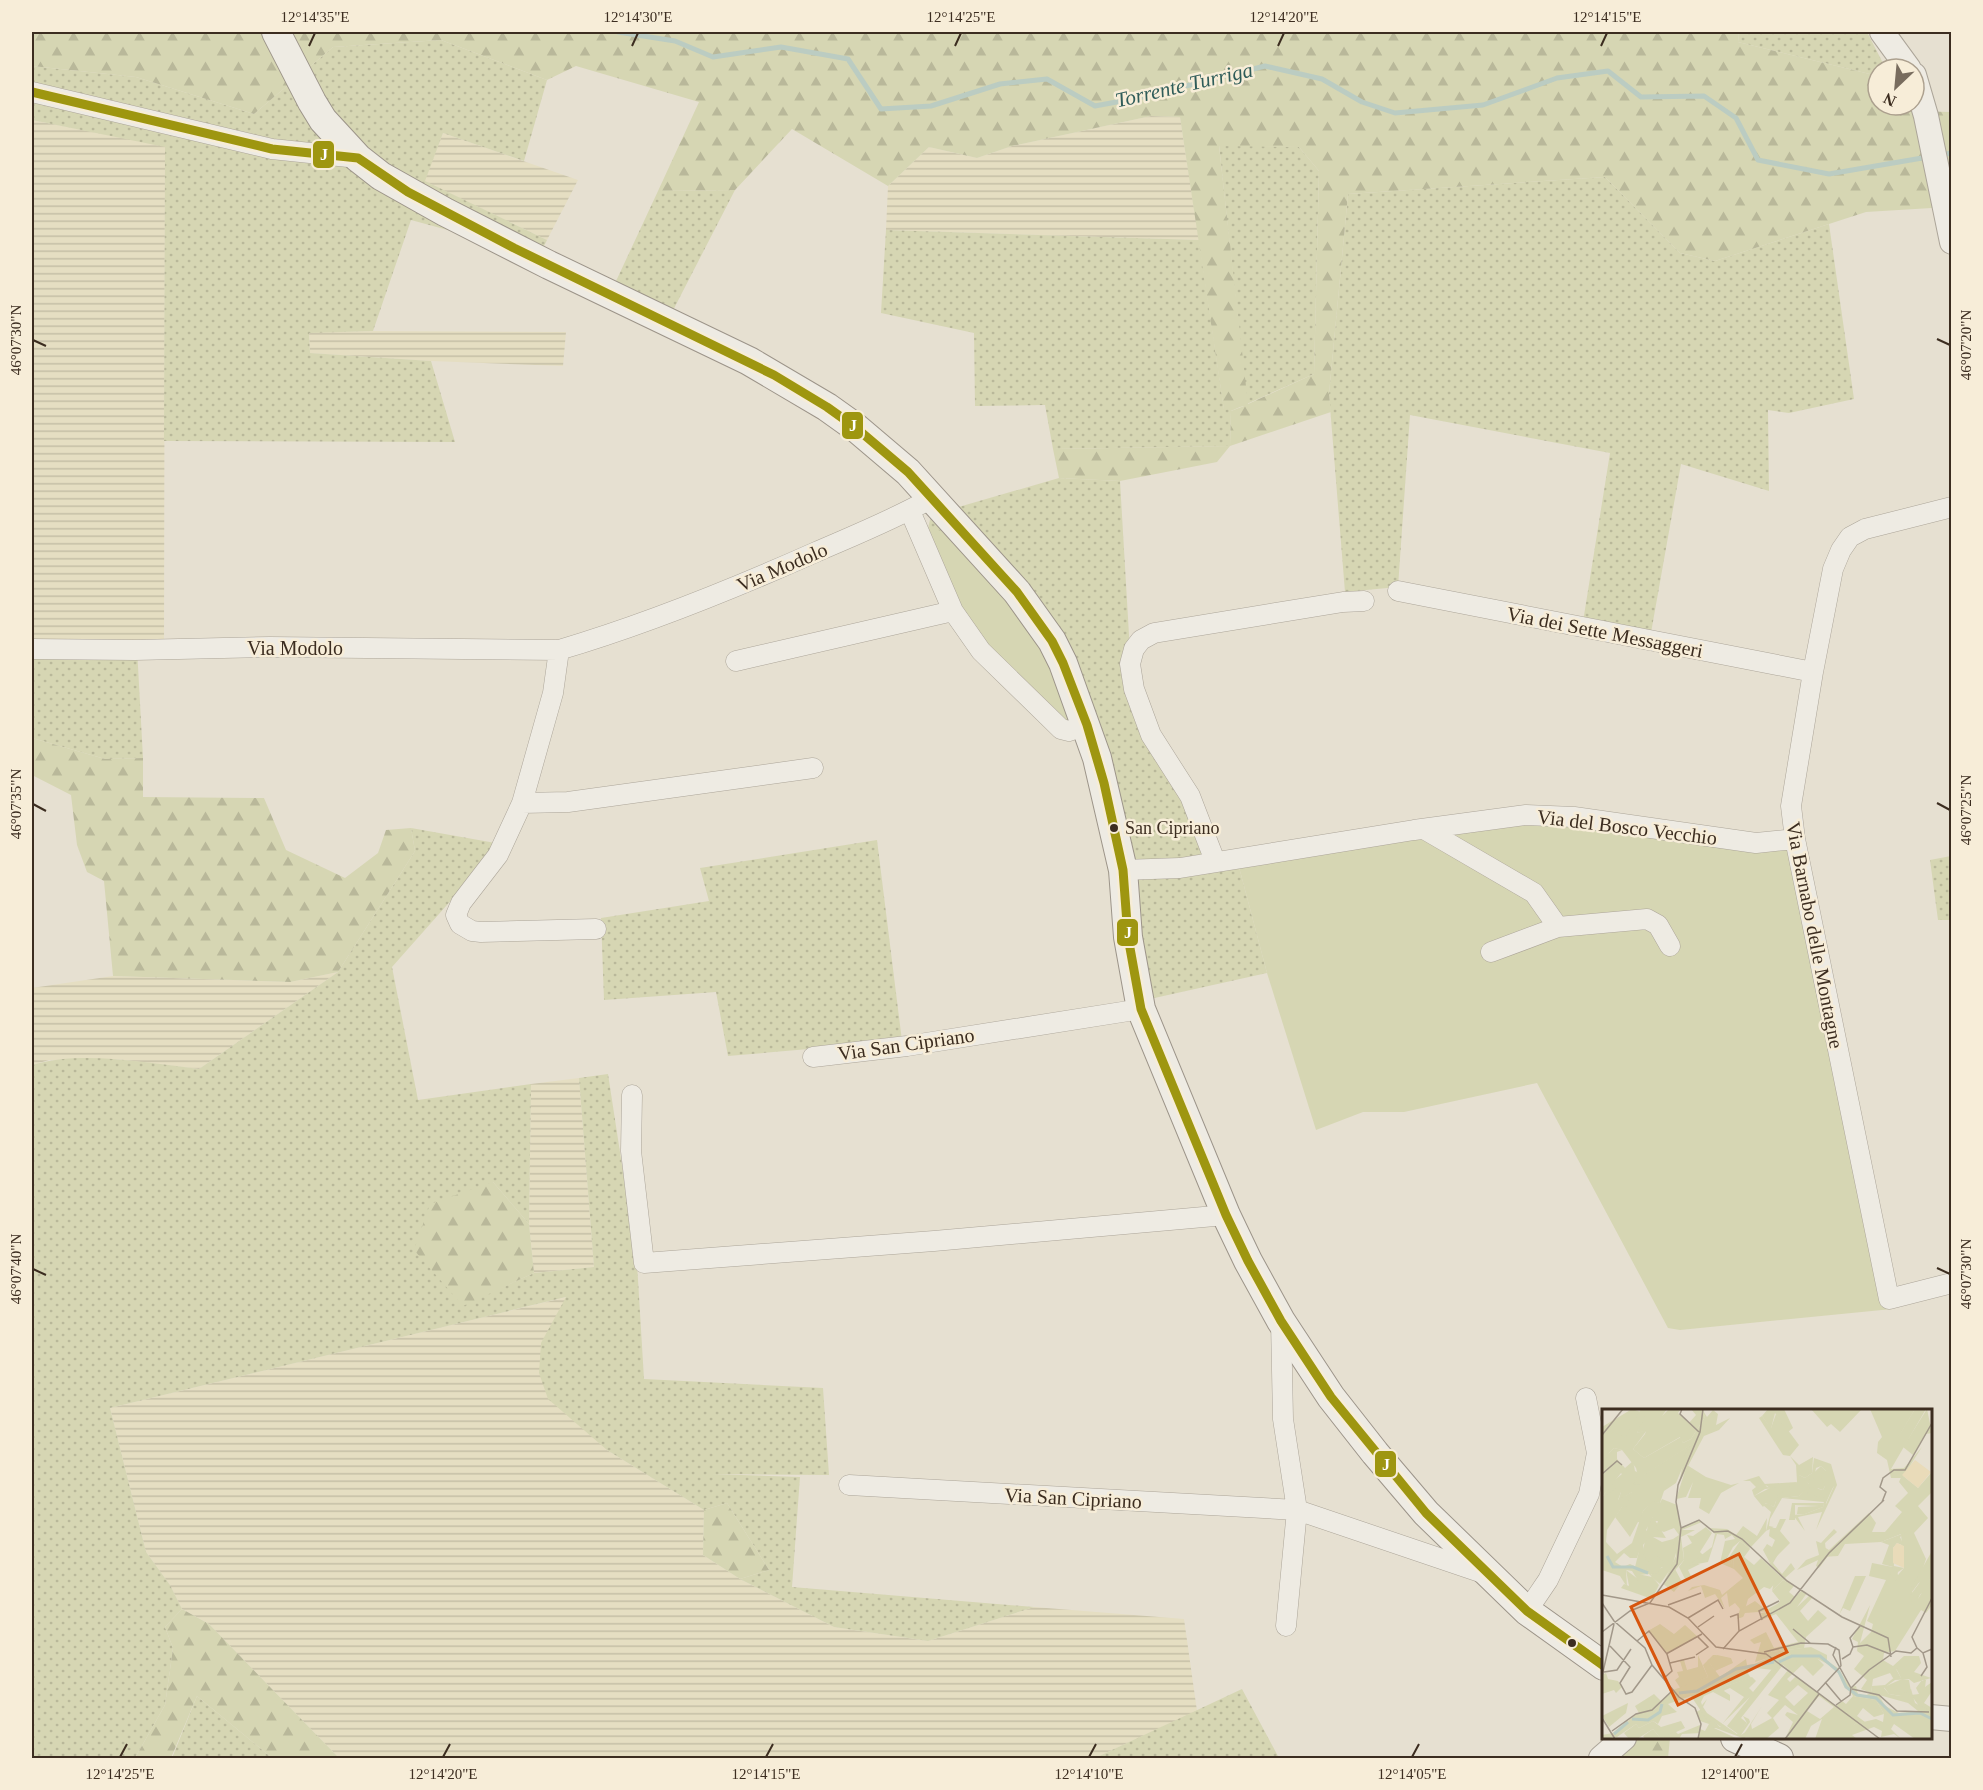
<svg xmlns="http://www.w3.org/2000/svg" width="1983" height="1790" font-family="Georgia,serif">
  <defs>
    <pattern id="farmland-rules" width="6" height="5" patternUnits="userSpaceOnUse" patternTransform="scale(1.5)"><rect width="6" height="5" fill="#e5dec2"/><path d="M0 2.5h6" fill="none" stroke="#c5bfa6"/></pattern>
    <pattern id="grass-dots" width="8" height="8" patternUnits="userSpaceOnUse" patternTransform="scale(1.5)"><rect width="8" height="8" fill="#d6d6b3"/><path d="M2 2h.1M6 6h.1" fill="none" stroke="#b9b89a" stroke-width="1.8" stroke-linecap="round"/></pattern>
    <pattern id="forest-firs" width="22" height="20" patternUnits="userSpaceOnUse" patternTransform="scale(1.5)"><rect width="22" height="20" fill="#d6d6b3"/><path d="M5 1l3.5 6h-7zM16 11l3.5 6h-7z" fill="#b9b89a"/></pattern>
  </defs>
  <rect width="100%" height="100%" fill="#e6e0d1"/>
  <path fill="url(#farmland-rules)" d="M1151 116 1180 117 1199 240 886 230 888 186 929 147 977 158 1012 146Z
    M32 120 165 146 164 648 32 649Z
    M443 133 578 180 547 240 424 181Z
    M373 331 566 332 563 366 431 361 310 353 309 332Z
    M338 972 199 1069 116 1059 49 1060 32 1065V988L113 976 290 982Z
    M579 1078 594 1267 534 1273 529 1224 531 1084Z
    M567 1297 607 1450 704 1510 703 1555 740 1579 834 1627 928 1641 1034 1607 1184 1619 1197 1711 1095 1758H339L209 1624 182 1609 170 1585 146 1552 110 1408Z"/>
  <path fill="url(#grass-dots)" d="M1739 32H1867L1886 69H1878V76L1738 42Z
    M441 40 547 80 524 161 443 133 425 181 547 240 537 260 514 248 411 220 373 331 309 333 310 353 431 361 455 442 164 441 165 147 32 120V66L136 77 254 114 333 47Z
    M1219 145 1299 147 1319 171 1314 374 1231 411 1230 446 1053 449 1045 405 975 406 974 333 881 313 886 230 1199 240 1224 409 1247 404Z
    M1605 177 1680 253 1715 261 1829 224 1854 399 1789 413 1768 410 1769 491 1681 464 1649 644 1582 628 1610 453 1410 415 1398 587 1345 592 1329 394 1348 194Z
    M735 190 666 324 610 294 658 191Z
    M1059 478 1120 481 1130 652 1137 698 1213 861 1239 867 1267 973 1132 1003 1090 772 1072 721 927 533 931 515Z
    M137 648 143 758 105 759 32 738V649Z
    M411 828 501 844 392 967 418 1100 531 1084 529 1224 493 1182 463 1305 534 1273 594 1267 579 1078 608 1074 637 1263 644 1379 823 1388 829 1475 711 1474 800 1477 792 1587 1034 1607 928 1641 834 1627 740 1579 769 1570 727 1503 704 1510 607 1450 548 1399 539 1373 541 1343 566 1297 110 1408 146 1552 170 1585 182 1609 165 1627 173 1648 165 1705 135 1758H32V1065C82 1050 147 1063 199 1069L338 972 415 851Z
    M877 840 902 1041 728 1056 716 992 604 1000 601 918 709 901 700 868Z
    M1951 856V920H1938L1930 860Z
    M1242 1689 1279 1758H1095Z
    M197 1696 272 1758H172Z"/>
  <path fill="url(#forest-firs)" fill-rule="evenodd" d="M32 32H1739L1738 42 1878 76V105H1907L1911 111 1951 112V222L1948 207 1866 212 1715 261 1680 253 1605 177 1348 194 1329 394 1331 412 1230 446 1217 462 1120 481 1059 478 1053 449 1230 446 1231 411 1244 406 1224 410 1180 117 1151 116 1012 146 977 158 929 147 888 186 792 129 735 190 658 191 699 102 576 66 547 80 441 40 333 47 254 114 136 77 32 66ZM1219 146 1299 147 1319 171 1314 374 1248 404Z
    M32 738 105 759 143 758V797L264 798 286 850 345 878 378 853 386 830 411 828 415 851 338 972 290 982 113 976 104 881 87 872 77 845 71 795 32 775Z
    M493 1182 529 1224 534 1273 463 1306 414 1250 430 1204Z
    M727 1503 769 1570 740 1579 703 1555 704 1510Z
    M182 1609 209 1624 339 1758H272L197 1696 171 1758H135L165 1705 173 1648 165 1627Z
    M1637 1738H1670L1668 1758H1618L1617 1756Z"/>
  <path fill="#d6d6b3" d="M933 528 946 533 999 591 1048 661 1072 721 1066 724 981 639 969 623 927 533Z
    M1526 813 1756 843 1791 851 1817 916 1892 1309 1680 1330 1668 1328 1537 1083 1404 1112H1363L1316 1130 1267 973 1239 867Z"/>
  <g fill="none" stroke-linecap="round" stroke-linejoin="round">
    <path stroke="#bbccc2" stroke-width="5" d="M618 32 675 41 713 57 781 47 848 59 881 109 931 106 1000 84 1047 79 1095 106 1138 98 1265 66 1322 79 1362 102 1395 113 1483 105 1557 78 1608 71 1641 97 1704 96 1736 118 1758 160 1829 174 1928 157
      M1940 155 1952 153"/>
    <defs>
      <path id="minor" d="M32 92 272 149 358 158
        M1952 507 1865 529 1850 537 1841 550 1833 569 1813 672 1791 806 1795 839 1889 1299 1952 1283
        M910 511 953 611 981 651 1061 729 1069 731 1087 725
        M1398 591 1813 672
        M32 649 135 650 270 647 559 650C647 624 733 589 816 552 855 535 895 519 932 498
        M559 650 553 693 522 803 498 855 461 903 456 915 460 924 472 931 481 932 596 929
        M736 661 953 611
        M522 803 568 802 813 768
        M1424 829 1534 893 1558 927 1491 952
        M1215 861 1190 796 1151 735 1134 689 1130 664 1134 649 1141 640 1154 633 1343 602 1364 601
        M1123 870 1180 868 1414 830 1526 815 1574 817 1756 843 1795 839
        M1558 927 1647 919 1658 925 1670 946
        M813 1057 907 1046 1141 1009
        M632 1095 631 1151 644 1263 934 1241 1226 1215
        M1281 1321 1283 1419 1297 1510 1286 1626
        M849 1485 1297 1510 1486 1574
        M1527 1611 1548 1580 1589 1494 1597 1453 1586 1398"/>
      <path id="tertiary" d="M1882 32 1909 69
        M1914 75 1926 116 1952 242
        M1930 1717 1952 1719
        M1601 1758 1624 1738"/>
      <path id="secondary" d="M276 32 312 102 323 120 358 158 381 176 445 212 549 265 749 361 827 407 855 427 908 472 1017 592 1052 641 1063 663 1097 758 1123 870 1128 937 1141 1009 1226 1215 1248 1261 1281 1321 1331 1397 1375 1453 1426 1513 1527 1611 1604 1666
        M1735 1738 1779 1758"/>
    </defs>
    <use href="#minor" stroke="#aca599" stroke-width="21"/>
    <use href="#tertiary" stroke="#aca599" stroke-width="26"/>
    <use href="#secondary" stroke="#9c9489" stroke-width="30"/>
    <use href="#minor" stroke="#eeebe3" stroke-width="20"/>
    <use href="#tertiary" stroke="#eeebe3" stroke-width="24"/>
    <use href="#secondary" stroke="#eeebe3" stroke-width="28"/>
    <defs>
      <path id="bus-1" d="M32 92 272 149 358 158 408 192 514 248 774 375 827 407 855 427 908 472 1017 592 1052 641 1063 663 1087 725 1104 783 1123 870 1128 937 1141 1009 1226 1215 1248 1261 1281 1321 1331 1397 1426 1513 1527 1611 1604 1666"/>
    </defs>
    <use href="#bus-1" stroke="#f7edd8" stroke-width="14"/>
    <use href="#bus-1" stroke="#9e9610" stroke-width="9"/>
  </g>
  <path fill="none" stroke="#3c2d20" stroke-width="2" d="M309 46 315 33M632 46 638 33M955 46 961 33M1278 46 1284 33M1601 46 1607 33M1937 339 1950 345M33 340 46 346M1937 803 1950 810M33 804 46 811M1937 1268 1950 1274M33 1269 46 1275M120 1757 127 1744M443 1757 450 1744M766 1757 773 1744M1089 1757 1096 1744M1412 1757 1419 1744M1735 1757 1742 1744"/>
  <g fill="#3c2d20" stroke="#f7edd8" stroke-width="2">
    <circle cx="1114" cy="828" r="5"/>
    <circle cx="1572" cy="1643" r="5"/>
  </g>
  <g text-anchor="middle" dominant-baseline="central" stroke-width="5" stroke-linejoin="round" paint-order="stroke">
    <g font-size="18" fill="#3c2d20" stroke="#f7edd8" text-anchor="start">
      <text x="1125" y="828">San Cipriano</text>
    </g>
    <g font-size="20" fill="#3c2d20" stroke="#f7edd8">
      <text transform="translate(782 567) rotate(-23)">Via Modolo</text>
      <text transform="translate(1605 632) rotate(11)">Via dei Sette Messaggeri</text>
      <text x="295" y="648">Via Modolo</text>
      <text transform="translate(1627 827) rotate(7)">Via del Bosco Vecchio</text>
      <text transform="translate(1815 935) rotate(79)">Via Barnabo delle Montagne</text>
      <text transform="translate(906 1044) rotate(-8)">Via San Cipriano</text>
      <text transform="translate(1073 1498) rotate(3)">Via San Cipriano</text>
    </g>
    <g font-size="21" font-style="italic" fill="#2f5c59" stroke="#f7edd8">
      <text transform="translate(1184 85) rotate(-13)">Torrente Turriga</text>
    </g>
  </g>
  <g transform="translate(1602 1409)">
    <rect width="330" height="330" fill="#e6e0d1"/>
    <path d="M30 0 39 3 23 30 10 26 0 28V18ZM43 0H65L60 7 67 0H79L76 4 87 14 94 6 89 0H100L103 8 89 30 81 34 78 28 42 49 31 40 43 25 44 22 35 24ZM209 0H260L238 23 229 15 225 18ZM268 0H313L296 29 280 28ZM325 0 330 24 324 25 311 46 301 38ZM174 5 197 36 188 47 181 46 157 9 160 7 169 19ZM90 35 74 74 62 82 58 94 51 93 41 102 39 114 36 113 28 128 13 108 30 83 16 92 19 83 0 89 9 74 20 65 15 61 0 66V51L12 39 20 41 15 43V50L23 59 31 52 33 62 41 66ZM211 48 210 64 203 69 197 66V56ZM85 56 104 68 129 76 137 74 119 84 107 105 97 99 99 89H86L91 73 84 88 74 90ZM219 57 224 62 223 77 221 81 215 79 222 84 232 76 223 96 222 93 180 89 197 87 207 75 203 72ZM330 63V83L316 97 326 109 312 124 324 150 317 171 310 178 319 171 310 183 314 187 320 181 316 190 329 168 330 156V196L324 204 319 201 293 242 282 244 281 251 291 257 302 247H317L319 254 312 263 329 269 312 274 294 260 299 269H291L288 264 271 270 269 284 259 280 265 271 252 260 262 247 255 242 256 233 250 230 268 196 258 234 269 223 271 215 265 212 284 171 267 167 270 154 291 158 296 166 302 159 299 125 279 133 243 135 236 147 219 148 222 138 227 141 267 104 274 114 270 123H283L300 103 293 97 306 84 297 73 300 66 316 79ZM195 73 174 92 172 98 164 94 161 98 152 87 168 79 162 75ZM190 94H222L221 98 203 105H195L196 98 217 97 193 96V111H187ZM51 108 64 129 51 128 60 133 71 130 75 140 70 158 58 175 50 168 57 176 50 190 19 179 22 175 27 177 24 161 36 170V165L50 168 49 164 61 158 42 163 33 158 37 142H41L47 111ZM165 109 164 122 149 138 134 126 141 117 155 127ZM178 110H184L178 122 188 134 168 154 161 141 165 135 170 138 173 131 167 127 168 119H174ZM104 118 110 124 98 143 101 146 90 155H98L86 161 89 167 83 170 77 158 82 151 81 139 90 134 85 126 91 127ZM138 132 148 140 142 148 152 156 159 149 179 168 168 180 162 178 146 190 141 208 135 210 138 200 133 194 127 198 125 184 119 189 123 200 113 185 103 189 99 177 86 182 90 178 102 176 118 181 120 186 141 169 132 160 131 146 129 155 123 154ZM73 160 80 173 72 183 61 175ZM253 167H264L248 202 241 199 237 206ZM181 171 192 177 187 183 193 188 200 181 205 184 195 198 208 186 211 188 198 202 206 212 216 201 225 209 204 228 202 239 168 243 166 249 153 253 159 233 152 235 148 231 164 223 172 239 196 233 174 205 160 211 159 204 170 202 178 192 170 182ZM96 246 106 268 79 280 73 271 77 268 75 263 81 262 78 252 82 251 85 261 96 258ZM115 246 129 249 131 254 113 262 107 253 115 268 110 270 103 257 106 251ZM195 250H216L222 256 211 267 200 256 185 270 188 273 194 267 234 297 240 292 244 295 251 287 274 291 282 305 272 308 261 299 255 307 263 313 253 315 243 330H213L220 310 209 317 203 330H183L191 313 183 306 185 303 196 306 183 296 171 309 177 319 164 330 140 328 160 297 149 315 150 320 170 309 165 304 177 291 166 286ZM196 276 206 284 192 297 183 288ZM217 287 232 298 218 310 205 302ZM181 256 139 309 145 314 136 325 125 317 148 288 121 314 142 288 128 279 121 282 124 277 150 268 154 272 147 279 151 283 170 260ZM4 264 6 270 16 272 20 278 14 284 12 281 0 285V266ZM300 270 307 271 309 283 299 287 287 285 282 278ZM320 271H324L323 278 330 273V282L322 294 330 299V305L320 301 309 286 317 285 314 279ZM52 285 59 292 49 302 37 304 33 297ZM26 294 24 304 7 318 0 307ZM100 300 119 319H112L136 330H96L98 320 103 322 107 315 98 312 94 303ZM51 312 59 318 79 312 83 319 59 330 51 320 35 330H27L22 324 34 315 37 319Z" fill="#d6d6b3" fill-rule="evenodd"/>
    <path d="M39 0H43V7L35 24 45 21 31 40 42 49 79 28 81 34 89 30 103 8 100 0 105 8 111 1 116 5 114 16 128 9 117 21 102 27 77 74 83 45 89 36 42 66 38 76 31 75 36 67 34 59 20 41 12 39 6 45 10 43 7 48 0 51V28L12 23 23 29ZM166 0H182L191 19 186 23 173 4 169 20 160 7ZM313 0H324L289 60 302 59 320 38 300 69H289L285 51 275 44 276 33 280 28H296ZM188 47 197 56V66L203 69 210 64 212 49 229 55 235 76 214 121 220 103 196 108 203 122 191 106 203 105 221 98 222 92 224 95 232 77 222 89 205 85 208 78 221 81 223 77 219 68 224 62 219 57 214 59 212 69 204 72 208 76 197 87 180 89 168 110 167 117 172 118 164 122 169 103 161 96 165 94 172 98 176 86 195 73 194 56ZM14 59H23L0 88V66ZM157 67 165 78 174 79 163 80 152 87 150 81 154 78 148 72H141ZM15 79 19 83 16 91 30 83 25 97 20 98 5 121 4 133 15 145 30 134 41 102 51 92 58 94 60 90 75 96 79 119 96 111 100 113 80 121H93L79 128 82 151 61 175 74 147 71 130 77 126 72 119 62 123 53 120 56 112H51V108L44 121 49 126 41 136 43 146 37 143 35 149H28L22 144 13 153 21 158 28 155 45 163 43 148 47 153 54 146 62 153 56 164 49 165 57 176 47 165 37 166V173L30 162 24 161 25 178 18 167 0 161V89ZM106 119 125 120 147 134 148 140 138 132 131 138 123 153 129 155 131 143 132 160 118 154 123 132 133 130 130 126 123 130 122 126 115 125 106 153 85 157 110 138 113 125ZM232 120 235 123 223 134 224 142 219 148 226 145 236 147H226L217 159 214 157 216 151 195 161 204 151 217 146 214 132 219 134ZM305 123 298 128 302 137 295 134 291 139 292 157 302 159 296 163 294 172 288 165 291 158 280 155 287 136 279 133ZM178 142 171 154 180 165 189 154 193 160 183 169 192 177 181 171 170 182 172 172 179 168 164 150 168 154ZM330 142 329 168 323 181 310 193 307 188 318 173 309 179ZM153 192 164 201 179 193 170 202 143 204 141 208V199ZM209 238 225 246V252L236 259 248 278 254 277 256 285 262 287 269 284 270 277 283 276 294 267 299 269 294 259 308 270 293 271 282 279 287 285 298 287 309 280 313 294 330 303V330H313L292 315 289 320 299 330 292 325 279 328 280 322 272 318 250 326 255 330 240 329 253 315 274 310 281 313 282 305 274 291 251 287 233 259 216 250H196L187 261 181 256 172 261 153 259 145 263 149 269 124 277 122 282 128 286V292L111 283 102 287 99 293 100 296 105 290 101 298 105 304 135 325 145 314 141 307 147 310 148 313 139 326 145 322 143 330 111 318H119L109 311 107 314 89 287 66 295 75 303 60 307 56 315 51 312 37 319 34 315 15 328 0 330V326L11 324 36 304 49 302 71 281 106 268 101 256 111 246H115L106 252 118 268 144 250 145 256 152 255 166 249 168 243ZM277 286 306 294 316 302 297 304 283 297ZM98 316 99 324 80 325 77 330H43L41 327 51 320 59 330 73 322 76 325Z" fill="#d6d6b3" fill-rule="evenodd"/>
    <path d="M313 51 329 63 316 79 300 66ZM295 134 302 137V159L291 154V139Z" fill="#e9dbb9"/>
    <path d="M58 215 72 225 83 216 96 228 64 244 46 222Z" fill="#d6d6b3"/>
    <path fill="none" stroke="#bbccc2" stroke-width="3" d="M5 147 11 158H31L46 164M177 253 190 247H218L237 263 244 278 255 286 274 289 291 306 318 304 330 310M77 284 95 282 134 260 172 253M30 310 46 311 58 303 60 295M12 325 26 313"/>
    <path fill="none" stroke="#a2988a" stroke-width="1.5" d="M80 0 78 5 97 23M0 26 21 0M0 65 15 52 20 56M280 93 284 83 278 78 281 69 292 61H303L330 14M79 119 97 111 112 123 126 122 140 130 185 172 240 208 286 229 289 248M0 186 67 198 86 209 114 238 164 245 278 330M0 194 12 212 43 239 50 256 77 288 93 299 99 315 96 330M66 196 99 184M128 208 136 205 137 222M86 209 116 191 121 200M160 211 157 202 177 192M96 218 112 207M191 220 208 234M0 223 28 202 48 194 75 155 79 119 74 93 76 76 98 23 101 0M35 232 47 222 65 245 70 262 61 270M8 237 28 258 18 274 24 285 30 283 50 256M234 238 231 246 249 279M251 238 265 236 288 245M315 239 310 228 330 189M121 240 137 222 188 194 227 144 282 91M162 243 199 234 226 235 237 241 239 257M64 245 100 225M94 246 106 238 96 228M240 250 248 245 251 238 248 229 258 217M68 254 93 248M2 263 15 261 29 240M0 267 12 215M319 267 325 258 321 244M223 273 239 292M250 280 277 286 295 302 327 303M215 283 239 257M234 296 248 286 249 279 267 261 294 242 309 244 315 239 321 244 330 240M0 309 13 330M10 322 34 305 50 301 71 281M183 330 217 285"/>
    <path fill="#d7550e" fill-opacity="0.15" stroke="#d7550e" stroke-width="3" d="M137 145 185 243 76 296 29 198Z"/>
    <rect width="330" height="330" fill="none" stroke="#3c2d20" stroke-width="3"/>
  </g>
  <g stroke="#f7edd8" stroke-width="2">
    <rect x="312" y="140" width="23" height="29" rx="6" fill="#9e9610"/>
    <rect x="841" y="411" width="23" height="29" rx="6" fill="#9e9610"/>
    <rect x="1116" y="918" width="23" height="29" rx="6" fill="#9e9610"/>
    <rect x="1374" y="1450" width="23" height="28" rx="6" fill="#9e9610"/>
  </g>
  <g font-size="16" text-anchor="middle" font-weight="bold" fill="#fff">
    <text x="324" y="160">J</text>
    <text x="853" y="431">J</text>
    <text x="1128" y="938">J</text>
    <text x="1386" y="1470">J</text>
  </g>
  <rect width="1983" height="1790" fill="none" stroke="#f7edd8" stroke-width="66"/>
  <g transform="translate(1896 87) rotate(206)"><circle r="28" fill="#f7edd8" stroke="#aca08e" stroke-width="1.5"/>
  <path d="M0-4.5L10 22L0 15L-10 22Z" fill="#786c5e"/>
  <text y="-9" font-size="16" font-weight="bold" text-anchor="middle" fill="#3c2d20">N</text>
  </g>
  <rect x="33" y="33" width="1917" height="1724" fill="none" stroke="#3c2d20" stroke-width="2"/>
  <g font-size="15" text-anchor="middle" fill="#3c2d20">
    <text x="315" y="22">12°14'35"E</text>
    <text x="638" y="22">12°14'30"E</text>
    <text x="961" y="22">12°14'25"E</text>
    <text x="1284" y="22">12°14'20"E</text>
    <text x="1607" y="22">12°14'15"E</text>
    <text transform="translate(16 340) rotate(-90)" y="5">46°07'30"N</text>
    <text transform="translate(1966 345) rotate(-90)" y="5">46°07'20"N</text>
    <text transform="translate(16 804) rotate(-90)" y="5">46°07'35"N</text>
    <text transform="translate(1966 810) rotate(-90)" y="5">46°07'25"N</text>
    <text transform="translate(16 1269) rotate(-90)" y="5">46°07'40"N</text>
    <text transform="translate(1966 1274) rotate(-90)" y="5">46°07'30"N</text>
    <text x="120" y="1779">12°14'25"E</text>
    <text x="443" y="1779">12°14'20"E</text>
    <text x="766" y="1779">12°14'15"E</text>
    <text x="1089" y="1779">12°14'10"E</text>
    <text x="1412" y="1779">12°14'05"E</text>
    <text x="1735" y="1779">12°14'00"E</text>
  </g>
</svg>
